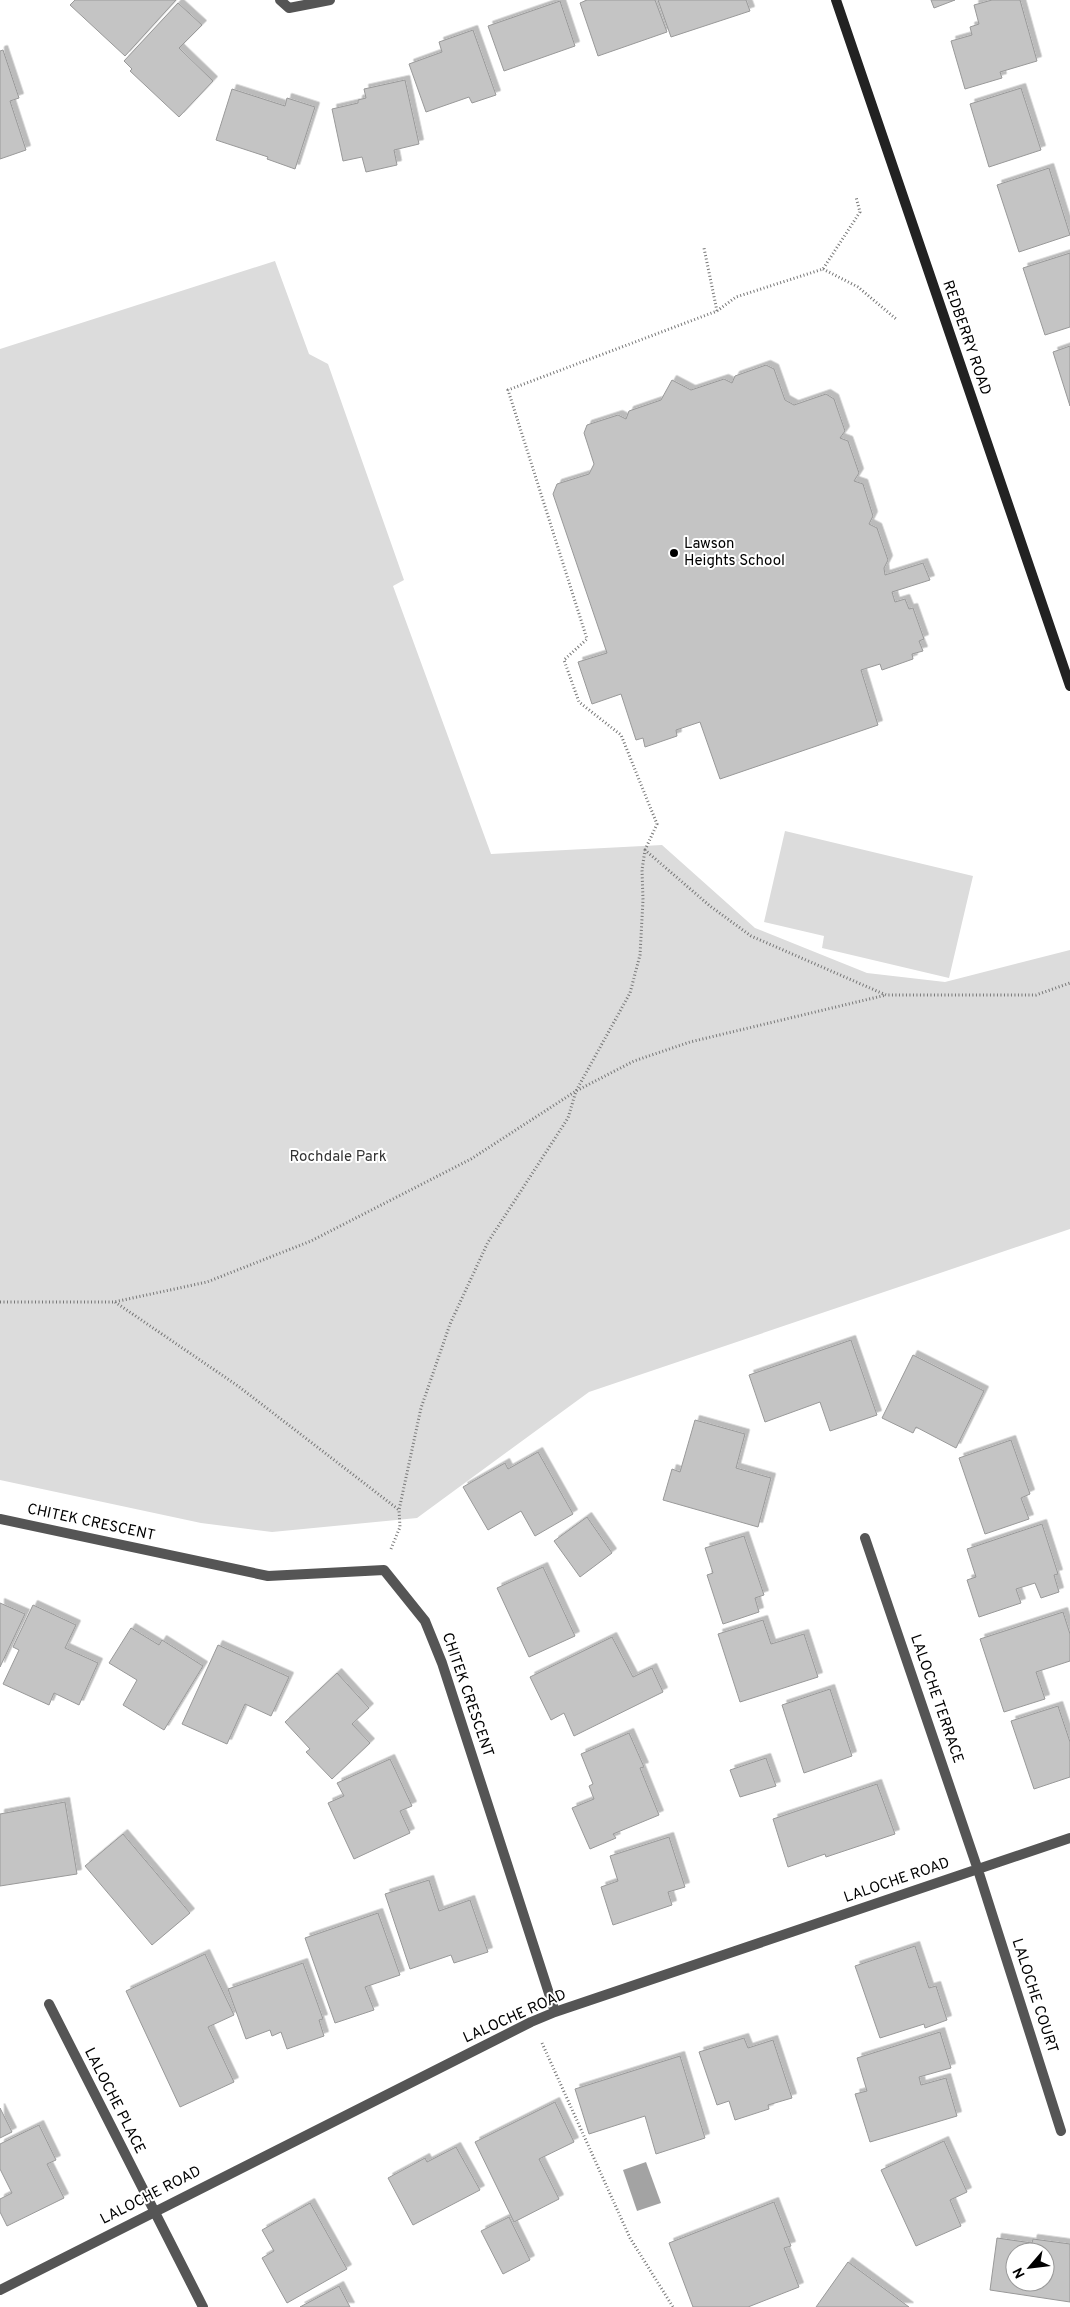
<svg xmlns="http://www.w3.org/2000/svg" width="1070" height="2307" font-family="Overpass,sans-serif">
  <defs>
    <filter id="shadow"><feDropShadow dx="4.5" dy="-4.5" stdDeviation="0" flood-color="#0004"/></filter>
  </defs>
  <rect width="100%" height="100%" fill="#fff"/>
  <path fill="#dcdcdc" d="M275 261 309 354 328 364 404 580 393 586 491 854 662 845 755 928 867 973 945 982 1070 950V1229L589 1392 417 1518 272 1532 201 1523 0 1480V349Z
    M785 831 973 876 949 978 822 948 824 936 764 922Z"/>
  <path fill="#a3a3a3" d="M646 2162 661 2203 637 2211 623 2170Z"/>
  <path fill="#c4c4c4" stroke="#999" fill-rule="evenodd" filter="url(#shadow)" d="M75 0H176L125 56 70 5Z
    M587 0H655L667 32 598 56 580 3Z
    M658 0H746L750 11 671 37Z
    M931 0H955L934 8Z
    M992 0H1020L1037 61 1000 72 1002 78 965 89 951 41 972 35 970 27 979 24 974 5Z
    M560 1 575 46 504 71 488 26Z
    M178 3 202 25 179 48 213 81 179 117 130 71 132 69 124 61Z
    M473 30 496 95 472 103 469 97 426 112 409 64 442 52 439 42Z
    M3 50 19 98 10 101 26 150 0 159V51Z
    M405 80 419 144 394 150 397 165 366 172 362 157 343 161 332 109 358 103V100L366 98 364 89Z
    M1021 88 1041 150 989 167 970 104Z
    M232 89 285 106 287 98 315 107 295 169 267 159 268 157 216 140Z
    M1049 168 1070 235 1019 252 997 185Z
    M1070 253V327L1045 335 1023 268Z
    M1070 346V406L1053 352Z
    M766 365 774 369 785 400 794 405 826 394 834 399 845 431 840 438 848 441 859 473 854 481 863 484 873 516 869 524 877 528 888 560 884 568 885 575 923 563 930 580 892 592 895 602 905 599 909 609 913 608 924 639 919 641 923 651 912 654 913 659 882 670 880 664 861 670 878 725 720 779 700 722 676 730 677 736 645 747 643 738 636 740 621 694 592 704 578 662 607 653 553 494 557 484 589 474 594 464 584 433 587 425 618 415 626 419 629 411 661 400 672 380 691 390 724 379 732 383 735 376Z
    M851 1340 877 1415 830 1431 820 1402 765 1422 749 1375Z
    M913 1355 984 1391 956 1448 916 1427 913 1433 882 1418Z
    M695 1420 745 1434 736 1468 771 1478 758 1527 663 1500 672 1469 680 1472Z
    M1011 1440 1030 1494 1021 1498 1029 1519 985 1534 959 1458Z
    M538 1452 573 1514 535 1536 521 1511 488 1530 463 1487 505 1463 508 1469Z
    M587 1517 612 1553 580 1577 554 1541Z
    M1042 1524 1058 1574 1054 1575 1059 1592 1041 1598 1035 1583 1016 1589 1021 1603 979 1617 967 1580 976 1577 967 1549Z
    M744 1536 764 1595 755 1598 759 1612 723 1624 707 1575 713 1573 705 1548Z
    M543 1567 575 1636 529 1657 497 1588Z
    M0 1603 25 1614 0 1667Z
    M33 1605 76 1625 65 1648 98 1663 79 1705 54 1693 49 1705 3 1684 19 1650 13 1647Z
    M1063 1612 1070 1634V1661L1036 1672 1045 1699 1004 1712 980 1639Z
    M763 1620 771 1644 804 1634 818 1677 740 1702 718 1634Z
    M131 1628 159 1645 162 1640 203 1666 164 1730 123 1705 137 1680 109 1663Z
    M612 1637 633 1677 652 1668 663 1692 574 1736 564 1713 551 1720 530 1677Z
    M218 1645 289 1677 271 1716 245 1704 227 1744 182 1724Z
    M337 1673 369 1708 352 1724 370 1743 332 1779 306 1752 310 1749 285 1722Z
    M830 1689 852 1756 804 1773 782 1705Z
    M1058 1706 1070 1742V1777L1034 1789 1011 1721Z
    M629 1733 644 1767 640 1768 659 1815 613 1834 616 1838 590 1849 572 1808 594 1799 589 1786 593 1784 581 1754Z
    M766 1758 776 1786 740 1797 730 1770Z
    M390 1759 412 1806 400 1811 410 1833 354 1859 328 1803 344 1796 337 1783Z
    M877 1784 895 1834 826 1857 825 1854 788 1867 773 1819Z
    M65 1802 77 1874 0 1886V1814Z
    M123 1834 190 1913 152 1945 85 1866Z
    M669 1837 685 1887 668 1892 672 1905 613 1925 601 1887 618 1881 610 1856Z
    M429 1880 439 1911 470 1900 488 1952 454 1963 451 1955 410 1969 385 1894Z
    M378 1913 400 1975 365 1987 374 2010 335 2023 305 1938Z
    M915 1946 929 1988 936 1986 947 2020 925 2028 924 2024 880 2038 855 1966Z
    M205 1954 234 2015 208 2027 234 2082 180 2107 126 1991Z
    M303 1963 323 2019 319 2020 324 2036 287 2049 281 2032 272 2036 270 2030 246 2039 228 1989Z
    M940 2032 951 2068 919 2077 921 2085 946 2078 957 2116 870 2142 855 2094 867 2091 857 2058Z
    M744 2038 748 2048 773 2040 792 2098 768 2105 769 2109 735 2120 729 2101 717 2105 699 2052Z
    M680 2056 705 2138 656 2154 645 2116 589 2134 575 2089Z
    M555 2102 574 2142 539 2159 559 2199 514 2222 475 2142Z
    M0 2108 12 2132 0 2138Z
    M39 2125 56 2160 47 2164 64 2198 7 2226 0 2212V2199L12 2193 0 2169V2144Z
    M944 2141 967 2192 950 2200 961 2226 916 2246 881 2170Z
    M456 2147 480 2190 413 2225 388 2178 425 2158 427 2162Z
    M774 2202 791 2246 784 2248 799 2287 748 2307H693L669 2243Z
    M310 2203 347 2269 287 2303 262 2258 274 2251 262 2230Z
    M509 2217 530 2260 503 2274 481 2231Z
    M997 2238 1032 2243 1033 2239 1070 2244V2302L990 2290ZM1015 2252H1045V2282H1015Z
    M848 2262 909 2307H816Z
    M339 2286 350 2307H300Z"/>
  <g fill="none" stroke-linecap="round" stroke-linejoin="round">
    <path stroke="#777" stroke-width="3" stroke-dasharray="1 2.5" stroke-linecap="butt" d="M823 269 858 287 896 319
      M717 311 736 297 823 269 860 212 856 197
      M645 850 657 824 621 735 579 702 564 660 587 639 508 390 717 311 704 248
      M0 1302H114L207 1282 311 1241 471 1159 576 1091 634 1061 690 1042 886 995
      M115 1302 238 1386 399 1510
      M391 1549 400 1527 399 1510 421 1408 450 1324 488 1242 568 1118 576 1091 630 993 640 955 643 900 642 870 645 850 710 906 751 936 886 995H1036L1070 983
      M542 2043 630 2238 673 2307"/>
    <path stroke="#555" stroke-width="10" d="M280 0 289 8 330 0
      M0 1519 268 1576 384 1570 425 1621 442 1663 555 2012
      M865 1538 978 1870 1061 2131
      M49 2004 203 2307
      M0 2290 531 2022 555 2012 1070 1838"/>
    <path stroke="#222" stroke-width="10" d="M836 0 1070 686"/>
  </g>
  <circle fill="#000" stroke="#fff" stroke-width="2" cx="674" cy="553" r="5"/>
  <g text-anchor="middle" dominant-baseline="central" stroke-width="4" stroke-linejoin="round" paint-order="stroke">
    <g font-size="15" fill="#000" stroke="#fff">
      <text transform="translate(966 338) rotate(71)">REDBERRY ROAD</text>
      <text transform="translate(91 1523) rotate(12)">CHITEK CRESCENT</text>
      <text transform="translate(467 1695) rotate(71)">CHITEK CRESCENT</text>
      <text transform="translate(936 1699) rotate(71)">LALOCHE TERRACE</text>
      <text transform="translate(897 1881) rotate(-19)">LALOCHE ROAD</text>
      <text transform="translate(1034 1996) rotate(72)">LALOCHE COURT</text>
      <text transform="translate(515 2017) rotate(-24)">LALOCHE ROAD</text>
      <text transform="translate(114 2101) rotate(63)">LALOCHE PLACE</text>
      <text transform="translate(151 2196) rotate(-27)">LALOCHE ROAD</text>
    </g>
    <g font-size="15" fill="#000" stroke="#fff" text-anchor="start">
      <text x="684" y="544">Lawson<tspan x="684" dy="17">Heights School</tspan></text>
    </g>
    <g font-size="15" fill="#333" stroke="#fff">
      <text x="338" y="1157">Rochdale Park</text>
    </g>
  </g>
  <g transform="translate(1030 2267) rotate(242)"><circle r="24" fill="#ffffff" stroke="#999999"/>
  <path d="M0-4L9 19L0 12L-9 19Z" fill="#000000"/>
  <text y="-8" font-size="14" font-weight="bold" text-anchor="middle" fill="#000000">N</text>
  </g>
</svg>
